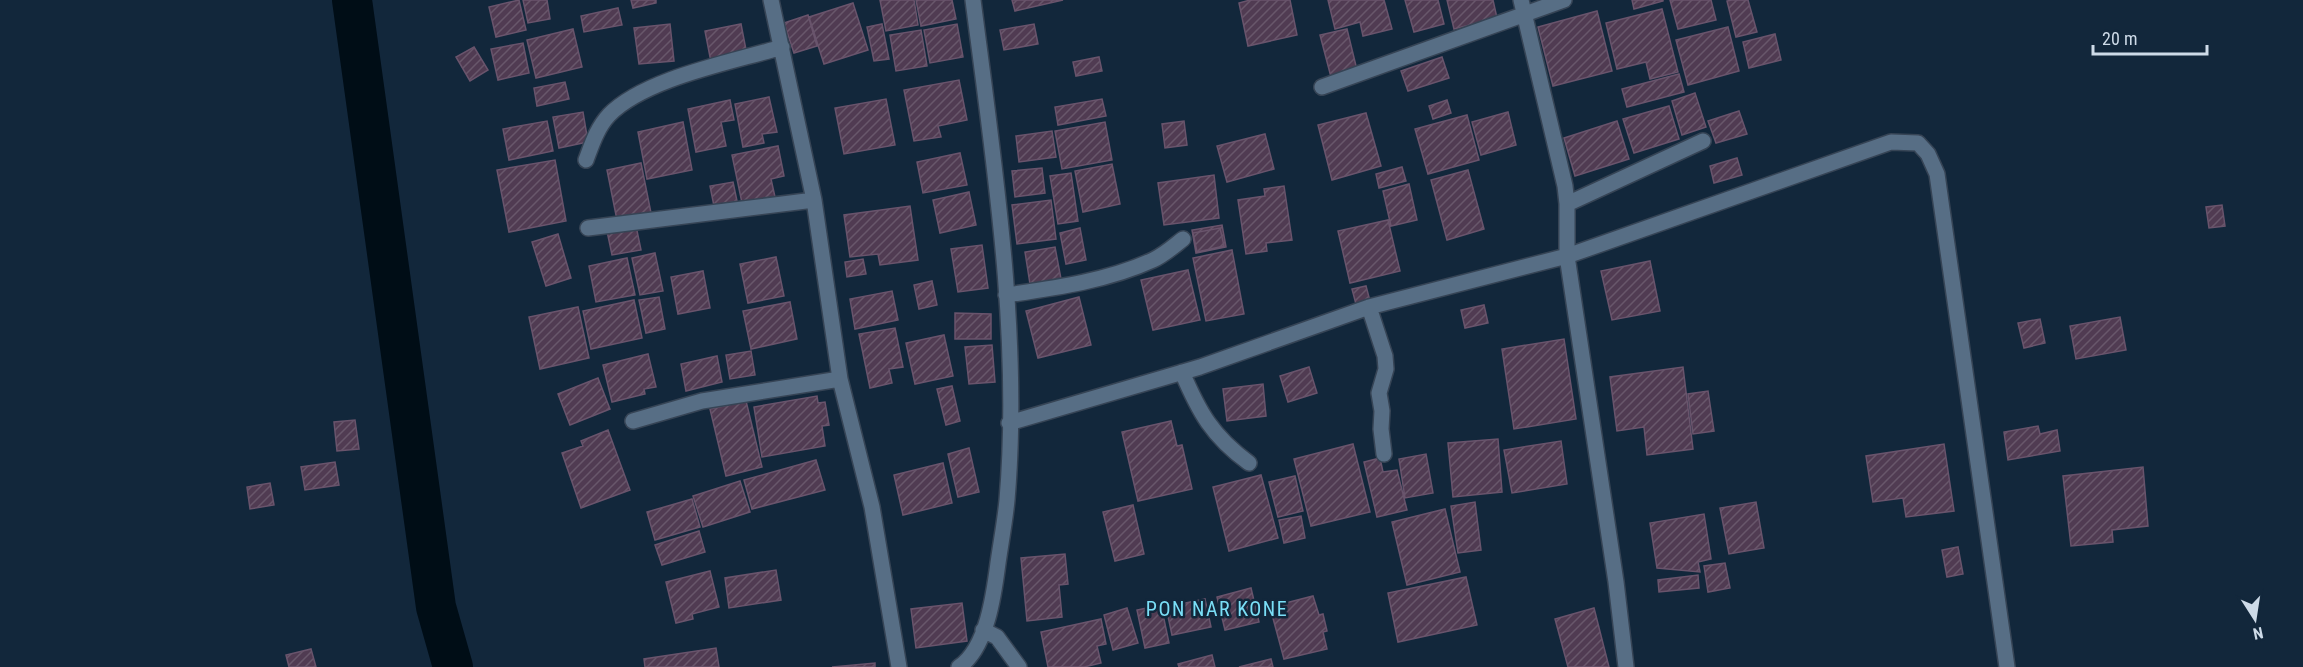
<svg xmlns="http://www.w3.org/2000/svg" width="2303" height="667" font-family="'Roboto Condensed',sans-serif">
  <defs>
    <pattern id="building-hatch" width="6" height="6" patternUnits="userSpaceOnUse" patternTransform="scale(1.5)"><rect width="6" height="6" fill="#503b52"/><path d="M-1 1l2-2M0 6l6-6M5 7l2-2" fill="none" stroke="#68576b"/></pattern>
  </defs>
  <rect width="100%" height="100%" fill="#12273b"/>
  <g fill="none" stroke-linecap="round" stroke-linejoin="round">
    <path stroke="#000d16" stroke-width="40" d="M352 0 436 607 453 667"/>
  </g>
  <path fill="url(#building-hatch)" stroke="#69546c" stroke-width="1.5" d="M519 0 526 30 496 37 489 7Z
    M523 0H547L550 19 528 23Z
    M631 0H656V3L633 8Z
    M880 0H914L918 25 886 31Z
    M916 0H952L956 19 921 26Z
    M1012 0H1063L1015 11Z
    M1250 0H1290L1297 35 1248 46 1239 3Z
    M1328 0H1384L1392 29 1363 36 1360 22 1335 29Z
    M1405 0H1438L1444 24 1414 32Z
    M1447 0H1493L1497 18 1454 29Z
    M1632 0H1663V1L1634 9Z
    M1670 0H1711L1716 20 1678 29Z
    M1732 0H1748L1757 32 1736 37 1727 1Z
    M853 3 868 50 824 64 809 17Z
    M618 8 622 25 584 32 581 16Z
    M1662 9 1678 72 1650 79 1646 62 1617 69 1606 23Z
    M1597 11 1612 71 1553 86 1538 27Z
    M808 15 817 46 794 53 784 23Z
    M670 24 674 61 639 64 634 28Z
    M741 24 747 55 711 62 705 31Z
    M882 24 889 59 874 61 867 27Z
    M957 24 963 57 930 63 924 30Z
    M1034 24 1038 44 1004 50 1000 30Z
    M1728 27 1739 71 1688 85 1676 40Z
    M573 29 582 67 536 78 527 40Z
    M1347 29 1357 70 1331 77 1320 35Z
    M921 30 927 66 896 71 890 35Z
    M1775 34 1781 60 1749 68 1743 42Z
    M523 43 529 73 498 80 491 49Z
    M474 47 488 70 470 81 456 57Z
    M1099 57 1102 71 1076 76 1073 62Z
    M1442 57 1449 78 1408 91 1401 71Z
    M1679 74 1684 92 1627 107 1622 89Z
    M959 80 967 120 938 126 941 137 914 141 904 90Z
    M565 82 569 99 537 106 534 88Z
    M1695 93 1706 127 1682 135 1672 101Z
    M769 97 777 132 762 134 764 143 743 147 735 104Z
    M886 99 895 145 844 154 835 108Z
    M1102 99 1106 116 1058 125 1055 107Z
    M730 100 734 120 721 122 726 146 696 152 688 109Z
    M1447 100 1451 113 1433 119 1429 106Z
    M1669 106 1679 139 1634 153 1623 119Z
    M1739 111 1747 134 1716 143 1708 121Z
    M583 112 588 142 559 148 553 117Z
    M1508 112 1516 145 1481 155 1472 122Z
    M1366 113 1381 166 1332 180 1318 125Z
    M1467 115 1479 160 1428 174 1415 129Z
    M547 121 553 151 509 160 503 129Z
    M1184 121 1187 145 1165 148 1162 124Z
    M1617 121 1629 159 1575 176 1564 138Z
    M683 122 692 170 647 179 638 132Z
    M1105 122 1112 160 1062 169 1055 131Z
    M1052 131 1056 157 1019 162 1016 136Z
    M1265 134 1274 169 1227 182 1217 146Z
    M778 146 784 176 771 179 775 197 742 203 732 155Z
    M960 153 967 185 923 193 917 162Z
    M1737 158 1742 175 1714 183 1710 166Z
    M555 160 566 221 509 232 497 170Z
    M641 163 651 213 617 220 607 170Z
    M1112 164 1120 204 1083 212 1075 171Z
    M1402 167 1406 181 1379 188 1376 174Z
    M1042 168 1045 193 1015 197 1012 171Z
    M1468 170 1484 229 1447 240 1431 180Z
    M1071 173 1078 221 1058 224 1050 176Z
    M1214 175 1219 218 1164 225 1158 183Z
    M733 182 737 201 714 206 710 186Z
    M1409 184 1417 220 1391 226 1383 191Z
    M1284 186 1292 240 1266 243 1267 251 1246 254 1238 200 1265 196 1264 189Z
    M969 192 976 225 940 233 933 200Z
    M1051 200 1056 239 1017 244 1012 205Z
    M2222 205 2225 226 2209 228 2206 207Z
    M910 206 918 260 880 265 878 254 850 257 844 215Z
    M1388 220 1400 271 1350 283 1338 231Z
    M1222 225 1226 247 1196 253 1192 230Z
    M636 226 641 250 612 255 607 231Z
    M1080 228 1086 260 1066 264 1060 233Z
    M1220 228 1224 246 1197 252 1193 233Z
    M558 234 571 278 546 286 532 242Z
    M982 245 988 288 958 292 951 249Z
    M1055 247 1061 279 1030 284 1025 252Z
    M1232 250 1244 314 1206 321 1193 258Z
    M655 253 663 291 640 295 632 258Z
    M776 257 784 296 748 303 740 264Z
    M627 258 635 295 596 302 589 266Z
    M863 259 866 274 847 277 845 262Z
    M1650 261 1660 311 1612 320 1601 271Z
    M1188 270 1200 320 1153 330 1141 280Z
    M703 271 710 308 678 314 671 277Z
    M932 281 937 305 919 309 914 285Z
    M1366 286 1370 301 1356 304 1352 289Z
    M892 291 898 320 855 329 850 299Z
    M659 297 665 329 646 333 639 300Z
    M1079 297 1091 345 1038 358 1026 311Z
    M634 300 642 338 591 349 583 311Z
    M790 302 797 339 751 349 743 311Z
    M1484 305 1488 323 1465 328 1461 310Z
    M578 307 589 358 540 369 529 317Z
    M955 313 991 314V339H955Z
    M2120 317 2126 350 2076 359 2070 326Z
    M2040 319 2045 343 2024 348 2018 323Z
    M895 328 903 367 889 369 892 383 870 388 859 334Z
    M944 335 953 376 915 384 906 343Z
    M1564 339 1576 419 1514 429 1502 349Z
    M992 345 995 382 969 384 965 347Z
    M751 351 755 375 730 379 726 355Z
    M648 354 656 387 644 389 645 394 612 402 603 365Z
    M717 356 722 382 686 391 681 364Z
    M1309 367 1317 393 1288 402 1280 376Z
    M1683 367 1693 449 1647 455 1644 427 1617 431 1610 377Z
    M598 378 610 409 570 425 558 394Z
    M1263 384 1266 416 1227 421 1223 389Z
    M952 386 960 421 946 425 937 389Z
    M1708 391 1714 431 1693 434 1688 394Z
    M817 396 818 403 825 402 829 425 822 426 825 446 762 457 754 407Z
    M746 401 762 467 726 476 710 409Z
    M355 420 359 449 337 451 334 422Z
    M1171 421 1177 446 1182 445 1192 489 1138 501 1122 432Z
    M2038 426 2040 434 2057 430 2060 451 2008 460 2004 432Z
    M608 430 630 490 581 508 562 453 583 446 581 441Z
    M1498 439 1502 492 1453 497 1448 443Z
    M1561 441 1567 484 1512 493 1504 450Z
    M1353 444 1370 512 1311 526 1294 459Z
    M1944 444 1954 511 1906 517 1903 498 1873 502 1866 456Z
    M969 448 979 492 958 497 948 454Z
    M1426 454 1433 493 1405 498 1399 459Z
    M1380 458 1383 472 1397 470 1407 510 1377 517 1364 462Z
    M816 460 825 490 752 509 744 480Z
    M335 462 339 485 305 490 301 467Z
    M943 463 952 503 903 515 894 475Z
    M2143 467 2148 526 2112 530 2113 542 2071 546 2063 476Z
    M1261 475 1278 538 1229 551 1213 487Z
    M1295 476 1303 511 1278 517 1269 482Z
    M740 481 750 512 703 527 693 496Z
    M270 483 274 505 250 509 247 487Z
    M692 499 700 527 655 540 647 512Z
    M1475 502 1481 550 1458 553 1451 506Z
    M1756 502 1764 548 1729 554 1720 508Z
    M1133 505 1144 554 1115 561 1103 512Z
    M1445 509 1460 572 1407 585 1392 522Z
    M1704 514 1711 559 1698 562 1700 572 1657 568 1650 523Z
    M1301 516 1305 538 1284 543 1279 520Z
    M699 531 705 552 662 565 655 545Z
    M1958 547 1963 574 1947 577 1942 550Z
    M1065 554 1068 584 1059 585 1062 617 1027 621 1021 558Z
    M1725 563 1730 588 1708 592 1704 566Z
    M776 570 781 600 729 608 725 578Z
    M710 571 719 607 692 614 693 619 676 623 666 582Z
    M1698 575 1699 588 1659 592 1658 580Z
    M1466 577 1477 625 1398 642 1388 593Z
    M1251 588 1259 622 1225 630 1217 597Z
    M1313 596 1319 615 1323 614 1327 631 1323 632 1327 649 1284 659 1270 607Z
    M1205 599 1211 627 1172 635 1166 607Z
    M962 603 967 641 916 648 911 609Z
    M1161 605 1169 643 1145 648 1137 610Z
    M1127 608 1138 643 1113 650 1104 615Z
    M1594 608 1609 667H1568L1555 619Z
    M1101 619 1106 644 1097 646 1101 663 1084 667H1048L1041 632Z
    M716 648 719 667H645L644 659Z
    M311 649 316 667H289L286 655Z
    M1212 655 1215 667H1179L1178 664Z
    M1271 659 1273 667H1239Z
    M875 663V667H832Z"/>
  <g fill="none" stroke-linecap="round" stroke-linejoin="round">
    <defs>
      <path id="street" d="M771 0 814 200 840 379 872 507 899 667
        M1521 0 1565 186 1567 204V256L1616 582 1626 667
        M1322 87 1564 0
        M586 160C592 144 597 128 609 115 645 78 733 62 782 47
        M1567 204 1703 141
        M588 228 814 200
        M1006 295C1055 288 1107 281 1153 260 1164 255 1174 246 1183 239
        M1369 307 1385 356 1386 369 1379 393 1382 411 1381 429 1384 454
        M1182 372C1199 412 1212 436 1249 463
        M633 421 702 401 840 379
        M1009 423 1200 367 1369 307 1567 256 1891 142 1918 143 1928 154 1937 174 2007 667
        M983 630 997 637 1019 667
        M959 667C987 648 994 594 998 563 1001 542 1005 521 1007 500 1021 336 994 163 973 0"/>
    </defs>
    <use href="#street" stroke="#364455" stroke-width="18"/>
    <use href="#street" stroke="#576e85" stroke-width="15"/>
  </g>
  <g text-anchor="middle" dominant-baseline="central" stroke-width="5" stroke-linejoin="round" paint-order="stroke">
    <g font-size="20" letter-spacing="1.5" fill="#7adff7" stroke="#12273b">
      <text x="1217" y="609">PON NAR KONE</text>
    </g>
  </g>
  <g transform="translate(2255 619) rotate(168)" stroke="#12273b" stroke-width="4.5" paint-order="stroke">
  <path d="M0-4.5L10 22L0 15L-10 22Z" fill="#cedbe8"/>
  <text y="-9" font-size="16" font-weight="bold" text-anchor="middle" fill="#cedbe8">N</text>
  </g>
  <path d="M2093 45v9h114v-9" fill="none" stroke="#cedbe8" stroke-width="3"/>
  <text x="2102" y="45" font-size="18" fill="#cedbe8" stroke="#12273b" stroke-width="4.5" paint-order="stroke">20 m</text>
</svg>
